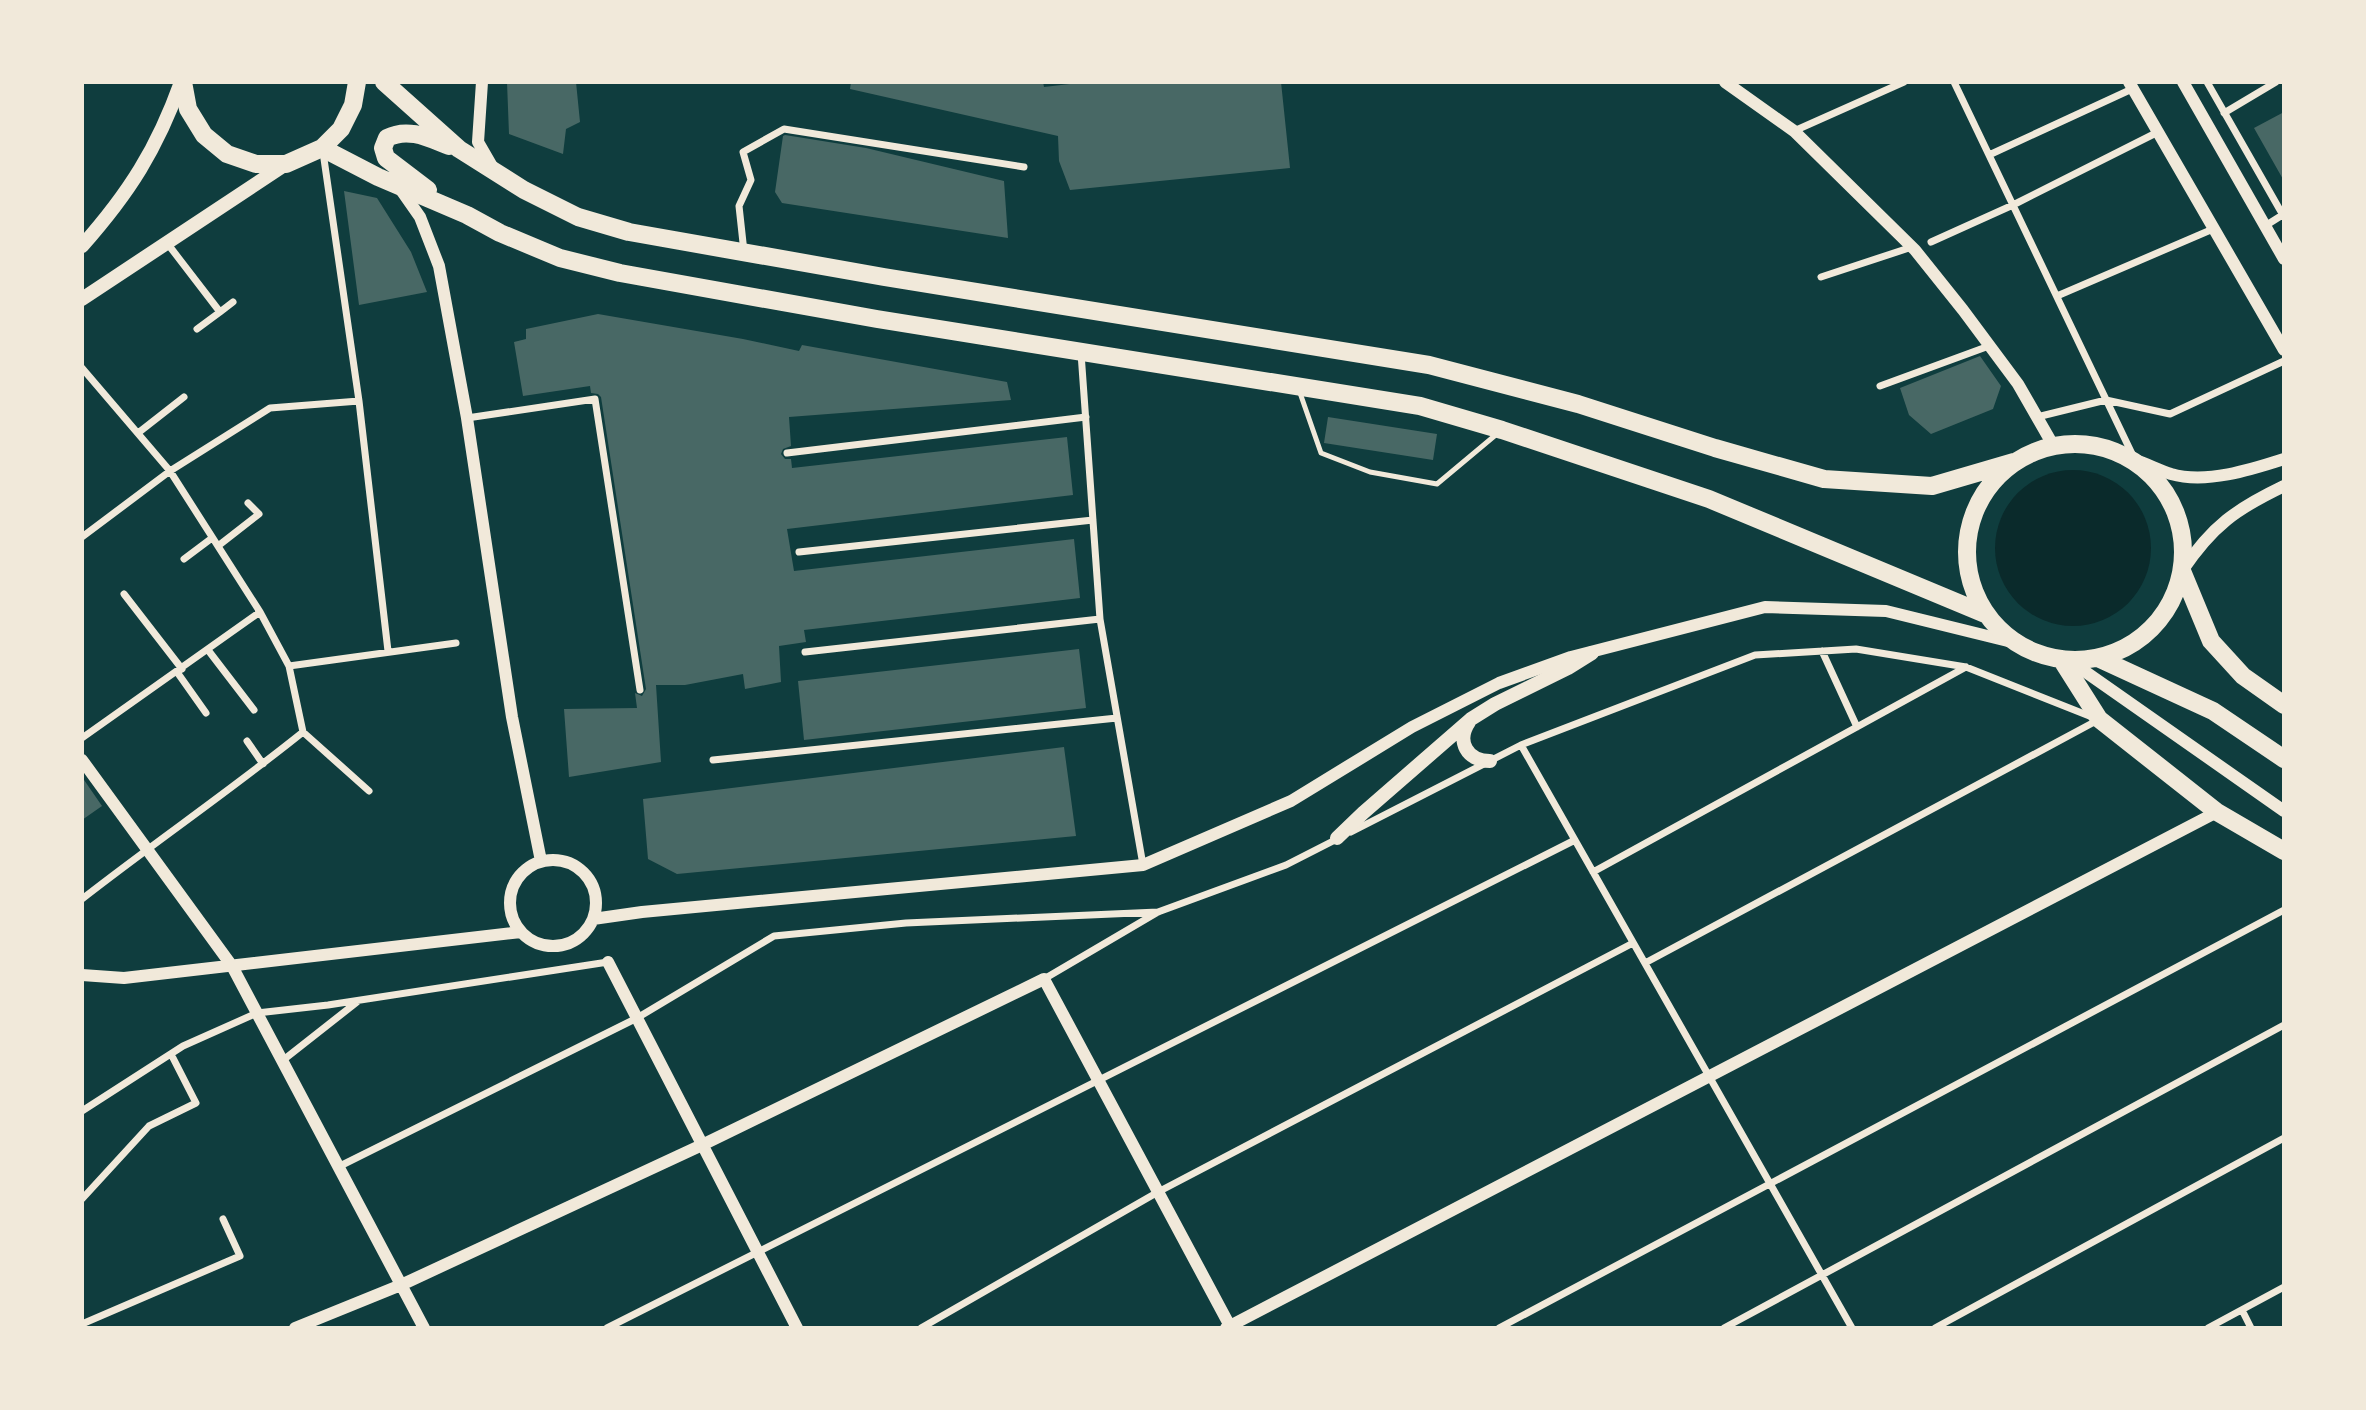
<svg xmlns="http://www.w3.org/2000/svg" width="2366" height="1410" font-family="'Work Sans',sans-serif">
  <rect width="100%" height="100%" fill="#0f3d3e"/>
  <path fill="#0a2a2b" d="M1995 548a78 78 0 1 1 156 0a78 78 0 1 1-156 0Z"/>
  <path fill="#486865" d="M507 82H576L580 122 566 129 563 154 509 134Z
    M851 82H1043L1044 87 1087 82H1281L1290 168 1070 190 1059 161 1058 136 850 89Z
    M2284 112V181L2254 128Z
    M785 135 866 148 1004 181 1008 238 782 203 775 192 783 136Z
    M344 191 377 198 411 252 427 292 359 305Z
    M598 314 743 339 799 351 802 345 1007 382 1011 400 789 417 791 446 783 449 781 454 785 459H791L792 468 1067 437 1073 495 787 529 794 571 1074 539 1080 598 804 630 806 642 779 646 781 682 745 689 743 674 685 685H656L661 762 569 777 564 709 637 708 635 693 642 696 646 689 601 397 598 394 591 393 590 386 523 396 514 342 526 339V329Z
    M1980 356 2001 386 1993 409 1931 434 1909 415 1900 388Z
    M1328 417 1437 434 1433 460 1324 443Z
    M1079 649 1086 708 804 740 798 681Z
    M1064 747 1076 836 677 874 648 859 643 799Z
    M82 777 102 806 82 820Z"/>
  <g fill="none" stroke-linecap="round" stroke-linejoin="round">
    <path stroke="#f1e9da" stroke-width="5" d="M1299 390 1321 453 1370 472 1437 484 1498 433"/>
    <path stroke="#f1e9da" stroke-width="7" d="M1954 82 2135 460
      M2207 82 2284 217
      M2224 113 2276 82
      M1794 131 1904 82
      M323 152 359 401 388 651
      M1989 155 2132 89
      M2265 226 2284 214
      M1931 242 2013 205 2158 132
      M167 243 220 312 197 329
      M744 252 739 206 751 180 743 152 784 129 1024 167
      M1821 277 1912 247
      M2057 296 2213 229
      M220 312 233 302
      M1081 353 1100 619 1143 865
      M82 368 170 471 260 612 289 666 303 732C231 790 155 842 82 899
      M1880 386 1989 346
      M2037 417 2106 400 2170 414 2284 361
      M467 418 595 399 640 690
      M138 433 184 397
      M787 453 1086 417
      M82 537 170 471 270 408 359 401
      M218 546 259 514 248 503
      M799 552 1093 520
      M184 559 212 538
      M124 594 182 669
      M208 650 254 710
      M1822 651 1857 727
      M805 652 1100 619
      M289 666 456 643
      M177 672 206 713
      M303 732 369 791
      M82 738 260 612
      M247 741 263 764
      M1521 745 1852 1328
      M713 760 1117 718
      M1351 832 1521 745 1755 655 1856 649 1966 667 2092 717
      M1593 872 1966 667
      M1645 963 2098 720
      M1044 979 1158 912 1286 865 1337 839
      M282 1061 357 1002
      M82 1111 183 1046 257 1013 328 1005 608 962
      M338 1167 637 1018 774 936 906 923 1158 912
      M82 1199 149 1126 196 1103 171 1054
      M2242 1310 2251 1328
      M82 1324 240 1256 223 1219
      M607 1328 1575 840
      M921 1328 1158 1192 1633 943
      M1499 1328 2284 910
      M1724 1328 2284 1025
      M1935 1328 2284 1138
      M2208 1328 2284 1287"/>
    <path stroke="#f1e9da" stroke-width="12" d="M482 82 478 142 493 168
      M1725 82 1794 131 1915 250 1963 310 2018 384 2053 445
      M2129 82 2284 350
      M2183 82 2284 259
      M399 187 420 217 439 266 467 418 512 717 541 861
      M2135 460C2147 464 2159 470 2171 474 2206 484 2250 470 2284 459
      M2182 571C2212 526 2236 509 2284 486
      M2070 661 2284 811
      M82 760 232 966 424 1328
      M510 903a43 43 0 1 1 86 0a43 43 0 1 1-86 0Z
      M593 919 642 912 1143 865 1291 801 1412 727 1499 683 1571 657 1765 607 1886 611 2016 643
      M608 962 797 1328
      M82 975 124 978 521 932
      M295 1328 401 1285 702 1145 1044 979 1231 1328
      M1226 1328 2217 812"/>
    <path stroke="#f1e9da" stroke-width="14" d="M82 246C129 193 157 149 181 82
      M82 299 286 164
      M1469 722C1456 741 1467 761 1490 761
      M1337 838 1363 813 1471 719 1495 704 1568 668 1592 653"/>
    <path stroke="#f1e9da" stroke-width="18" d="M183 82 188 109 204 135 227 154 256 164H286L322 148 341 129 353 105 357 82
      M384 82 459 149 524 190 578 217 629 232 884 277 1429 365 1578 404 1715 448 1824 479 1932 486 2014 462
      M322 148 378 177 467 215 500 233 560 258 620 273 877 319 1420 406 1502 430 1709 499 1985 614
      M428 190 386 158 383 148 387 138C408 127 429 138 449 146
      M1967 552a108 108 0 1 1 216 0a108 108 0 1 1-216 0Z
      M2182 571 2211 641 2243 676 2284 705
      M2098 658 2213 711 2284 759
      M2061 659 2099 719 2217 812 2284 851"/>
  </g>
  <rect width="2366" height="1410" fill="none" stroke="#f1e9da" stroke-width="168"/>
</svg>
